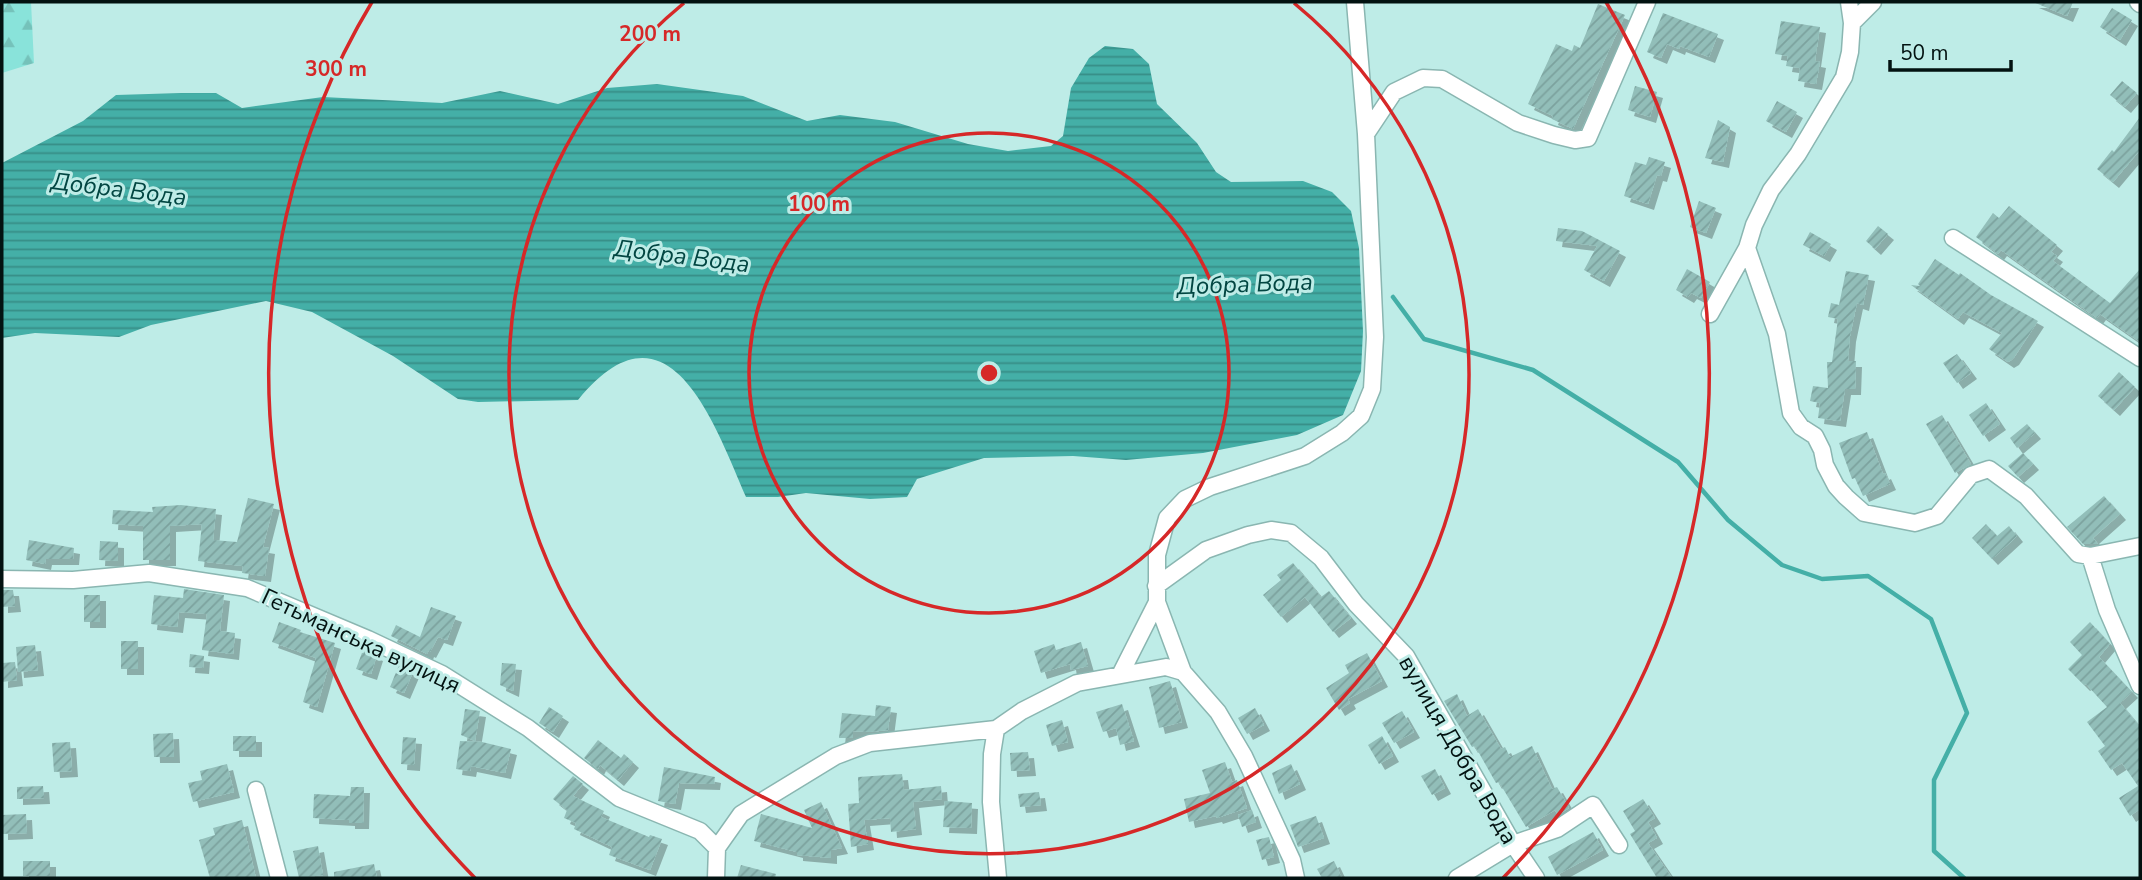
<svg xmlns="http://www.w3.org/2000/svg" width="2142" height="880" font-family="'Nunito Sans',sans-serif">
  <defs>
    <pattern id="forest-firs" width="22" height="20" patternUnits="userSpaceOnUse" patternTransform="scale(1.75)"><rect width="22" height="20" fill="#89e3da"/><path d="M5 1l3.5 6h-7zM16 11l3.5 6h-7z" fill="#75c2ba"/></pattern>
    <pattern id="water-rules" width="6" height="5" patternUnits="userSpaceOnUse" patternTransform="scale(1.75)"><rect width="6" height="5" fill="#44afa7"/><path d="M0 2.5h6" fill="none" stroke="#378d87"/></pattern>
    <pattern id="building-hatch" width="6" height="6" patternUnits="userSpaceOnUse" patternTransform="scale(1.75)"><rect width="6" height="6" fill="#92beb9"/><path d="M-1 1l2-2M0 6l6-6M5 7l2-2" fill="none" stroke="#7ca29e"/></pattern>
    <filter id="shadow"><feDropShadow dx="6" dy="6" stdDeviation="0" flood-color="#0004"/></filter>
  </defs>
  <rect width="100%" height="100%" fill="#beece7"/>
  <path fill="url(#forest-firs)" d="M2 2H31L34 63 2 73Z"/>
  <path fill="url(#water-rules)" d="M1105 46 1133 49 1149 64 1157 104 1197 143 1216 172 1231 182 1303 181 1332 192 1351 211 1359 248 1363 331 1361 371 1343 415 1297 435 1203 453 1126 460 1073 456 984 458 917 479 907 497 870 499 806 493 778 497H746C714 423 668 290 578 400L478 402 458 399 393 356 312 312 266 301 151 325 119 337 35 333 2 338V163L83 121 116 95 181 93H216L242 108 323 97 442 103 500 91 558 104 607 88 657 84 743 96 807 121 840 115 895 122 968 144 1008 151 1051 146 1063 136 1071 88 1089 58Z"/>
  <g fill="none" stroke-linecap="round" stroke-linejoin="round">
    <path stroke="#44afa7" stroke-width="4.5" d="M1393 297 1424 339 1533 370 1678 462 1728 520 1782 565 1822 579 1868 576 1931 619 1967 713 1934 780V851L1964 878"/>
  </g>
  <path fill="url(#building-hatch)" filter="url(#shadow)" d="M2033 2H2073L2067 16Z
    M1598 4 1625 15 1573 129 1552 119 1553 116 1528 104 1556 44 1572 51 1574 45 1580 48Z
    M2112 8 2132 20 2120 40 2100 27Z
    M1663 13 1718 34 1709 57 1680 46 1679 49 1667 44 1661 58 1647 52Z
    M1781 21 1820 27 1815 61 1820 62 1816 84 1798 81 1800 68 1786 66 1788 56 1775 54Z
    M2122 81 2137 93 2125 107 2110 95Z
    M1635 86 1657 92 1650 117 1628 110Z
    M1777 101 1797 112 1786 132 1766 121Z
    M2140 117V150L2113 182 2097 169 2112 150 2114 152Z
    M1718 120 1730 127 1723 162 1705 158Z
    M1649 157 1665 162 1661 176 1657 175 1648 204 1624 196 1635 162 1646 165Z
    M1699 201 1716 208 1706 233 1690 227Z
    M2009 206 2057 245 2051 252 2057 256 2053 261 2110 303 2140 269V342L2100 314 2097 318 2001 250 1998 254 1976 237 1993 213 1999 218Z
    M1878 226 1888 234 1875 249 1866 241Z
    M1558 228 1582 231 1620 251 1604 281 1584 270 1597 246 1556 241Z
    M1810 232 1831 244 1824 256 1803 245Z
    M1935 259 1959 275 1960 273 1991 295 2038 321 2013 359 2008 362 1989 349 2002 333 1963 312 1958 319 1911 285 1920 286 1918 284Z
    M1687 269 1710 282 1701 298 1691 293 1688 297 1676 290Z
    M1846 271 1869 275 1863 305 1857 303 1850 336 1848 361H1856L1855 389H1845L1840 421 1818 418 1820 403 1810 401 1813 386 1828 388 1827 362H1832L1838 319 1828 317 1831 303 1839 305Z
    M1957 354 1971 373 1957 383 1943 363Z
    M2119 372 2135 387 2114 410 2098 396Z
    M1986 403 2000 424 1983 436 1969 415Z
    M1942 415 1971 464 1955 473 1926 424Z
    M2027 424 2035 433 2017 448 2010 438Z
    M1867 432 1883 474 1885 473 1890 484 1863 496 1855 478 1852 479 1839 443Z
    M2023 453 2033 464 2018 477 2008 466Z
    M2104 496 2120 514 2093 538 2098 544H2083L2067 527Z
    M248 498 274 504 263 547 269 548 265 576 242 573 243 566 198 561 202 524 170 526V560H143V526L112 524 113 510 153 512 152 507 181 505 216 509 213 540 237 542Z
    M1986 524 1997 536 2009 526 2017 536 1992 559 1972 538Z
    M29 540 74 548 73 559H46L45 564 26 560Z
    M100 541 118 542V561L99 560Z
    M1293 563 1321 597 1329 591 1351 618 1333 632 1305 597 1281 617 1263 595 1281 580 1277 575Z
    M184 589 224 595 220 631 235 633 233 654 202 650 207 614 179 612 177 627 151 624 154 595 183 598Z
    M2 590H13L15 606 2 607Z
    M84 595H100V622H84Z
    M431 607 456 616 447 640 438 637 430 652 428 651 427 654 391 636 396 625 420 637Z
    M279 622 301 630 300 632 335 643 317 707 303 702 316 658 272 642Z
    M2090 622 2110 644 2099 657 2132 692 2120 703 2140 727V809L2130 816 2119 798 2138 786 2122 763 2111 770 2098 751 2105 746 2087 722 2107 707 2086 684 2084 685 2068 669 2082 655 2070 642Z
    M121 641H138V669H121Z
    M1081 642 1088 666 1071 670 1070 664 1041 673 1034 651 1054 644 1056 650Z
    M35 645 38 670 18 672 16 647Z
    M363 650 377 655 371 674 356 669Z
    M1367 653 1382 681 1348 699 1350 703 1339 710 1326 688 1349 673 1345 665Z
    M190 654 204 656 203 668 189 667Z
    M15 662 17 680 2 682V663Z
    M502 663 516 664 513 691 500 685Z
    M399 665 413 672 404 693 390 687Z
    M1170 681 1182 722 1159 728 1149 687Z
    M1457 694 1467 716 1478 709 1501 749 1505 747 1510 757 1532 746 1552 789 1557 787 1569 808 1558 815 1555 810 1526 827 1499 782 1496 783 1475 746 1472 747 1444 701Z
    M1122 704 1134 741 1120 745 1116 728 1103 732 1096 712Z
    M876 705 891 707 888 730 870 732 853 731V738H839L842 713 875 716Z
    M549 707 563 716 553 732 539 723Z
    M1255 708 1264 725 1247 734 1238 718Z
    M465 709 480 711 475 741 461 735Z
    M1402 711 1414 732 1394 743 1382 723Z
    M1062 720 1068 742 1052 746 1046 725Z
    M173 733 174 757H154L153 734Z
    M233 736H256V751H233Z
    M1382 736 1393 756 1379 764 1368 745Z
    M403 737 416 738 414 765 401 764Z
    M598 740 621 758 624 754 633 762 618 780 600 765 598 769 584 758Z
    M460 741 482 742 511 749 505 773 471 766 470 771 456 769Z
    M70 742 72 771 54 772 52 743Z
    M1028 752 1030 770 1011 771 1010 753Z
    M1225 762 1232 782 1237 780 1247 808 1217 818 1216 816 1189 822 1184 799 1210 793 1202 770Z
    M227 764 234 792 193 802 188 783 202 780 200 771Z
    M1291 764 1300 784 1279 794 1272 773Z
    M664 767 715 777 714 784 679 783 675 804 658 801Z
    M1435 769 1445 788 1432 795 1421 776Z
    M902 774 904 790 941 786 942 799 913 802 916 829 891 832 890 818 864 820 868 844 851 847 848 804 859 803 858 777Z
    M573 776 583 784 573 796 604 811 601 817 649 837 650 835 662 839 650 870 609 855 612 847 574 829 576 823 564 818 567 810 553 799Z
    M43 786 44 798 17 799V787Z
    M351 787H364L363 823H349V820L313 818 314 794 350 796Z
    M1039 792 1041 805 1020 807 1018 794Z
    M1643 799 1655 818 1648 822 1657 838 1648 843 1672 878H1657L1630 834 1635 831 1623 811Z
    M945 801 972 803 971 828 943 827Z
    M821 802 842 848 831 850V858L797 855V852L754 841 761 814 812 828 804 810Z
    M1252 810 1256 822 1242 827 1238 815Z
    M26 814 27 833 2 834V815Z
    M1316 816 1324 838 1298 847 1290 825Z
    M242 820 256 878H210L199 840 215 835 213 828Z
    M1593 832 1603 850 1557 875 1548 857Z
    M1269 837 1274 857 1262 860 1256 840Z
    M318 846 323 875 299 878 293 851Z
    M23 861H50V876H23Z
    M1334 861 1342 878H1322L1317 869Z
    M374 864 377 878H334V872Z
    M741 865 776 874 775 878H737Z"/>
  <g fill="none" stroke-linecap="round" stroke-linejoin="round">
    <defs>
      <path id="street" d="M2138 2 2140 4
        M1852 23 1873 2
        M1366 134 1394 92 1423 78 1442 79 1518 123 1554 135 1575 140 1588 138 1647 2
        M1953 238 2140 358
        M1747 248 1777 334 1791 413 1801 427 1815 436 1822 450 1825 465 1836 486 1846 497 1864 513 1915 523 1937 516 1971 475 1989 469 2026 496 2078 554 2090 556 2140 546
        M1710 314 1747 248 1754 225 1771 190 1798 154 1844 77 1850 52 1852 23 1849 2
        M2090 556 2107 610 2140 686
        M2 579 73 580 149 573 247 588 368 639 442 674 528 728 619 798 700 831 717 848 741 814 836 756 870 743 996 729 1022 711 1077 683 1166 667 1183 672 1218 712 1244 756 1292 860 1296 878
        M1156 586 1206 550 1248 535 1271 530 1291 533 1321 558 1356 604 1406 656 1513 844 1536 878
        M1157 602 1183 672
        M1121 673 1157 602V555L1167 518 1185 499 1210 487 1305 456 1342 433 1361 416 1372 389 1375 337 1366 134 1355 2
        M996 729 992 754 991 802 998 878
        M256 790 279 878
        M716 878 717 848
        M1457 878 1513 844 1557 829 1593 805 1619 845"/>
    </defs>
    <use href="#street" stroke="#8ab6b1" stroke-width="19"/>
    <use href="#street" stroke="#fff" stroke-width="16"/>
  </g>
  <g fill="none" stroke="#d62828" stroke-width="3.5">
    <circle cx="989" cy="373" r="240"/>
    <path d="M1294 3A480 480 0 1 1 684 3"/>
    <path d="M475 878A720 720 0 0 1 372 2M1606 2A720 720 0 0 1 1503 878"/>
  </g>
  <g text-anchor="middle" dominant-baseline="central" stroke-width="6" stroke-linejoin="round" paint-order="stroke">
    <g font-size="23" fill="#031211" stroke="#beece7">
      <text transform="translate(361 641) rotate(25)">Гетьманська вулиця</text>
      <text transform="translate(1458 750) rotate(60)">вулиця Добра Вода</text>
    </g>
    <g font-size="24" font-style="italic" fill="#024642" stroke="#beece7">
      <text transform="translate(119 189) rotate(7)">Добра Вода</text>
      <text transform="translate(682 256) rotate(7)">Добра Вода</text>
      <text transform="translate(1245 284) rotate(-2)">Добра Вода</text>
    </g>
  </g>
  <circle cx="989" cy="373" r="10" fill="#d62828" stroke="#beece7" stroke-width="3.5"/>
  <g font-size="21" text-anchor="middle" font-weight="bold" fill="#d62828" stroke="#beece7" stroke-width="6" stroke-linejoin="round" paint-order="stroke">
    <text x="650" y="41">200 m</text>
    <text x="336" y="76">300 m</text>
    <text x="819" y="211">100 m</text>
  </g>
  <rect width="2142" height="880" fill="none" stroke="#031211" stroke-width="7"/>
  <path d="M1890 60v10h121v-10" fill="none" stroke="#031211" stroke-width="3.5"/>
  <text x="1900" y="60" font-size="21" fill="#031211" stroke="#beece7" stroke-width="5" paint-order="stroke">50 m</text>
</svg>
